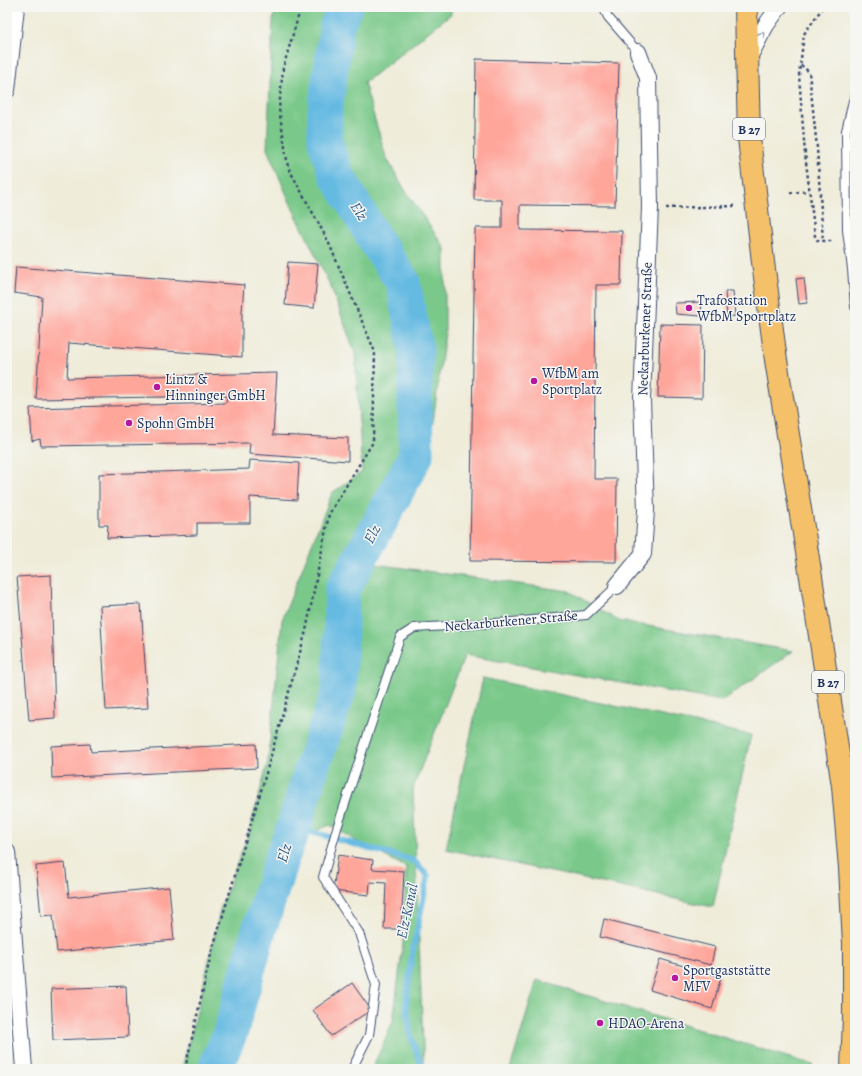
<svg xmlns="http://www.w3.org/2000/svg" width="862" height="1076" font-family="Alegreya,serif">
  <rect width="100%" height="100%" fill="#f6f6f2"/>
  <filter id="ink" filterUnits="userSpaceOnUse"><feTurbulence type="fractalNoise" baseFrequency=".025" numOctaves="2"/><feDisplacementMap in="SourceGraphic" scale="8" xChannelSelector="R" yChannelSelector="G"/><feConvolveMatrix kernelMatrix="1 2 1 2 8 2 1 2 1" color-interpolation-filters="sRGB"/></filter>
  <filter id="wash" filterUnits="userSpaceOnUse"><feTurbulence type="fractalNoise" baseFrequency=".012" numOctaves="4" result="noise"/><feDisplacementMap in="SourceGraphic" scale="16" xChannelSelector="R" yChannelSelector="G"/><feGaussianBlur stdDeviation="0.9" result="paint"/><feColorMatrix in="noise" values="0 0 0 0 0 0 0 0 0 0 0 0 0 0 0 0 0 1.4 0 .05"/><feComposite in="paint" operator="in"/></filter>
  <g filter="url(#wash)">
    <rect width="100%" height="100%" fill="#efecd9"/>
    <path fill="#7ac98a" stroke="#4a7c74" d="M276 7H451V14L364 83 386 157 405 190 445 248V333L426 473 368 563 569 591 619 621 793 651 722 701 465 655 413 788 424 1069H372L393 1021 403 943 406 867 359 843 330 825 302 836 220 1069H182L201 996 221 906 249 832 268 762 282 620 332 493 362 472 355 353 331 287 292 207 267 149 273 20Z
      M483 678 751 735 713 907 446 849Z
      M537 980 813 1065 811 1069H510Z"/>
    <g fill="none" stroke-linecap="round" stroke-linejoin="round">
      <path stroke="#65bae2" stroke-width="6" d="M294 827 414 861 428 876 412 954 406 1004 411 1037 423 1069"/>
      <path stroke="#65bae2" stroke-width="35" d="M215 1069 231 1031 258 934 282 857 294 827 312 767 339 691 342 590 376 530 416 455 415 399 416 351 403 282 377 243 336 174 325 141V110L333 53 337 25 345 7"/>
    </g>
    <g id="blocks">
      <path fill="#ffa69b" d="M476 59 619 63 615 206 520 205V230L622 231 621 285H596L594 479H617L616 562 470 561 475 228H502V200H474Z
        M288 262 318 264 314 308 285 305Z
        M16 267 244 285 242 311V357L69 343 67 378 277 373 273 435 348 438V461L249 454 250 443 41 446 40 439 32 441 30 408 226 403 227 396 36 399 42 297 14 293Z
        M804 278 807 303 799 304 796 279Z
        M725 291H733L735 316 727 317Z
        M702 302 701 316 676 314 675 303Z
        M660 324 703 325 702 398 658 397Z
        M250 460 299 463 297 500 250 497V523H197V535L107 538 108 525H99V474L249 469Z
        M51 575 55 718 29 720 17 577Z
        M141 604 148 708 106 710 100 606Z
        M90 744 91 752 256 744 257 768 52 778 51 746Z
        M338 855 373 860 372 869 404 871 401 929H384L386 883 370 882 369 895 333 891Z
        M65 863 69 897 169 887 174 940 57 952 53 915 41 916 36 866Z
        M604 919 715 947 711 965 600 937Z
        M660 959 721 977 712 1009 650 990Z
        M352 983 371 1010 331 1036 313 1010Z
        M126 986 128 1037 53 1040 51 989Z"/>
    </g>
  </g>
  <g filter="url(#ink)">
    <use href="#blocks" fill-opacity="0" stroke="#3b4b70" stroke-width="1"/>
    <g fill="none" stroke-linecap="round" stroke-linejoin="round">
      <defs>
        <path id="lane" d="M603 7 608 17 638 52
          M855 97 853 101 846 131 847 230 852 269 855 307
          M352 1069 369 1035 376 985 359 933 323 877 337 828 400 637 414 628 512 622 586 615 617 586"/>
        <path id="street" d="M748 59 766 25 779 7
          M7 90 16 7
          M617 586 643 554 646 510 642 400 650 207 648 78 638 52
          M7 852 24 1069"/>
        <path id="primary" d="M746 7 749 138 763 262 776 360 811 577 843 786 850 868 854 944V1017L852 1069"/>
      </defs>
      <use href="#lane" stroke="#3b4b70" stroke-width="10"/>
      <use href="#street" stroke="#3b4b70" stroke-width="18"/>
      <use href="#primary" stroke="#3b4b70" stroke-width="24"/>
      <path stroke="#3b4b70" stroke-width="2.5" stroke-dasharray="3 3" stroke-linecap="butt" d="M823 7 804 34 799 75 805 154 815 236 817 240 825 241H834
        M801 65 809 72 817 148 823 241
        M790 193 809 191
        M666 208 736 206
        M185 1069 211 954 263 784 306 631 329 514 373 442 375 352 328 241 288 167 279 109 283 68 301 7"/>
      <use href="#lane" stroke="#fff" stroke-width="8"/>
      <use href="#street" stroke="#fff" stroke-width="16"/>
      <use href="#primary" stroke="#f4c16a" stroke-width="22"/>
    </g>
    <defs><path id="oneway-chevron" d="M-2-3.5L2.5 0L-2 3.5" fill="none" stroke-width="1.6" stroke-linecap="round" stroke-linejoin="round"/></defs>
    <use stroke="#8d97ae" href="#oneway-chevron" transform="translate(762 34) rotate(-62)"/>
  </g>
  <g fill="#b5179e" stroke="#f6f6f2" stroke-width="1.5">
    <circle cx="689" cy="308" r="4"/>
    <circle cx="534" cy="381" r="4"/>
    <circle cx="157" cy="387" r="4"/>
    <circle cx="129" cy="423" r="4"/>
    <circle cx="675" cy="978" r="4"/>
    <circle cx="600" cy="1023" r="4"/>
  </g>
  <g text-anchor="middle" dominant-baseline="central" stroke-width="3" stroke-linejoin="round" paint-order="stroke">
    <g fill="#f6f6f2" stroke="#5d6b8a" stroke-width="1">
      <rect x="733" y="118" width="32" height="22" rx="3"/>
      <rect x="812" y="671" width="32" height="22" rx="3"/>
    </g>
    <g font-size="13" font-weight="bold" fill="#1b2f5e">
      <text x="749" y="129">B 27</text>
      <text x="828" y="682">B 27</text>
    </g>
    <g font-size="14" fill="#1b2f5e" stroke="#f6f6f2" text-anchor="start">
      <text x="697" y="300">Trafostation<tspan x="697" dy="16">WfbM Sportplatz</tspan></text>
      <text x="542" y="373">WfbM am<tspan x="542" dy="16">Sportplatz</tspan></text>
      <text x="165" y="379">Lintz &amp;<tspan x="165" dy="16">Hinninger GmbH</tspan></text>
      <text x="137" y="423">Spohn GmbH</text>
      <text x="683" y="970">Sportgaststätte<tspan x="683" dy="16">MFV</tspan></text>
      <text x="608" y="1023">HDAO-Arena</text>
    </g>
    <g font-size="14" fill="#1b2f5e" stroke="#f6f6f2">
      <text transform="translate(645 329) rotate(-88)">Neckarburkener Straße</text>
      <text transform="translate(511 621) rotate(-5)">Neckarburkener Straße</text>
    </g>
    <g font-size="15" font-style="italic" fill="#315986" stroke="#f6f6f2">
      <text transform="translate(359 211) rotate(58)">Elz</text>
      <text transform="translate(372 534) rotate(-61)">Elz</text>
      <text transform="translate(284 853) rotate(-72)">Elz</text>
      <text transform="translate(407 911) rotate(-78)">Elz-Kanal</text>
    </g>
  </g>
  <rect width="862" height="1076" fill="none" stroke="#f6f6f2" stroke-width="24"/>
</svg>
